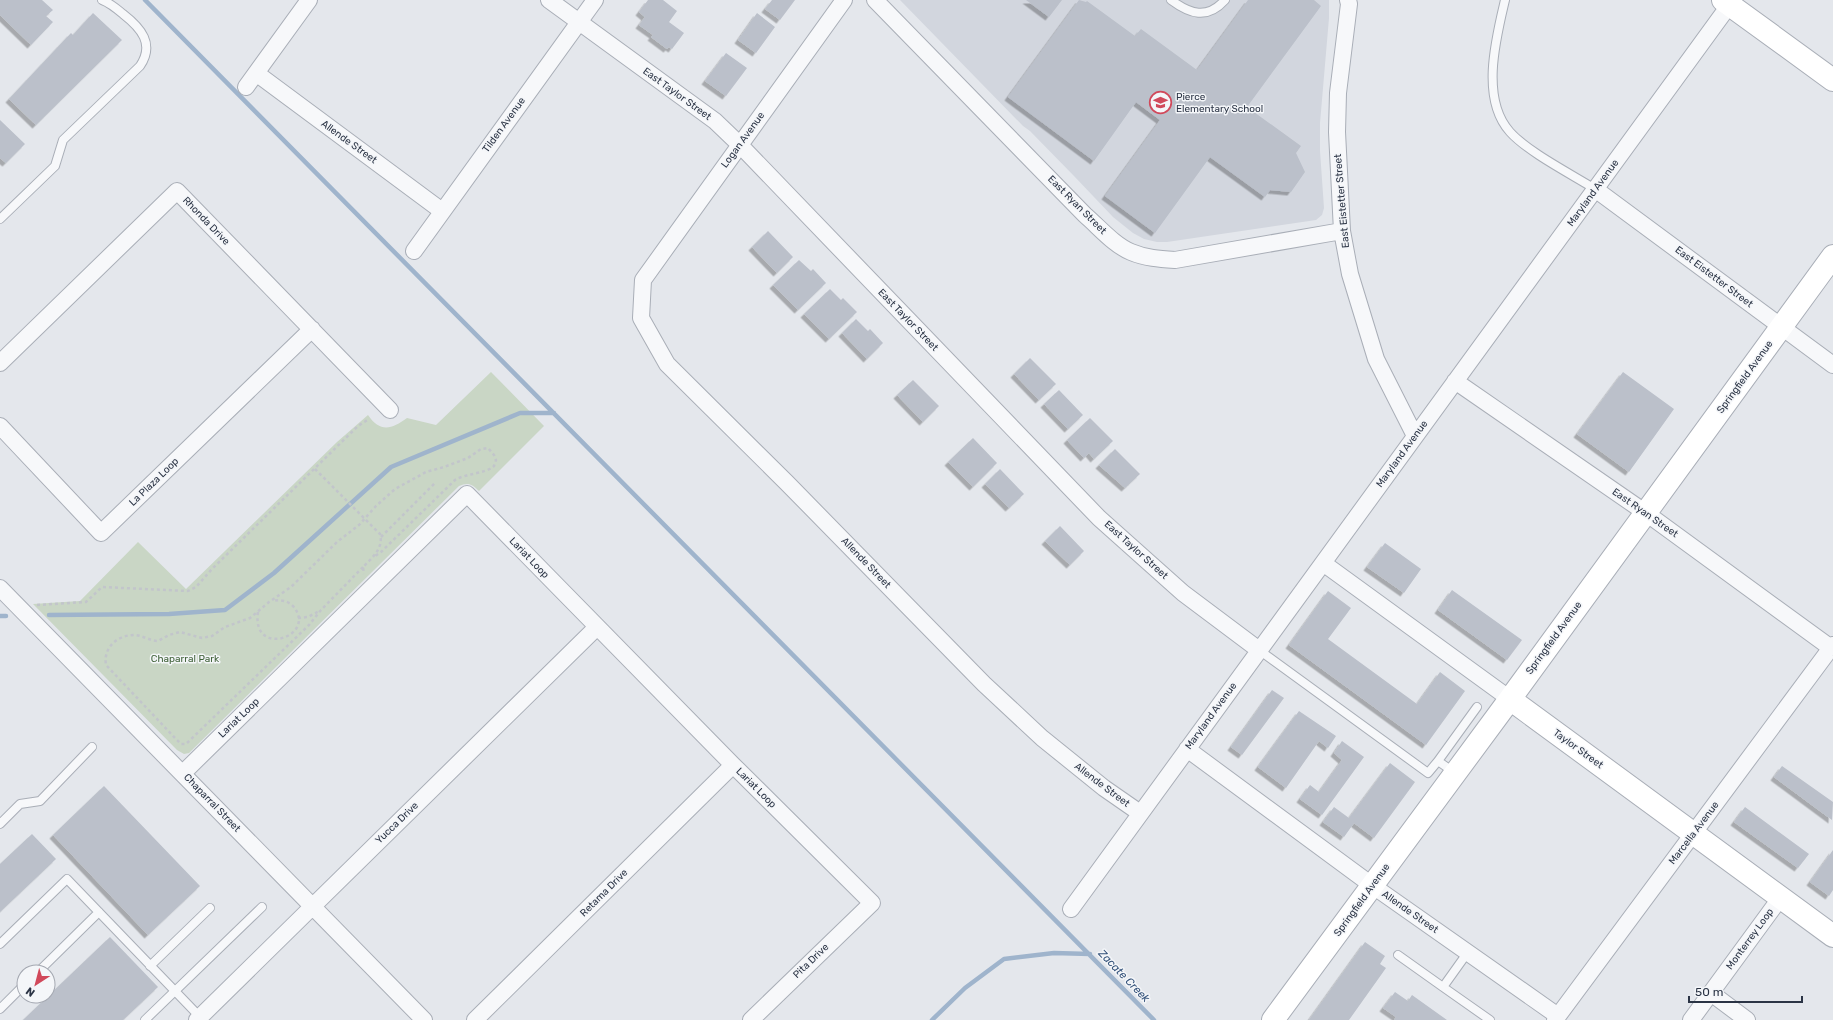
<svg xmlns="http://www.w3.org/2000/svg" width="1833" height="1020" font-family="Rubik,sans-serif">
  <defs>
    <filter id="shadow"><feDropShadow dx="-3.5" dy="3.5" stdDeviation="0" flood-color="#0004"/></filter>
  </defs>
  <rect width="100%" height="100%" fill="#e4e7ec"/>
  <path fill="#d2d6de" d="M900 0H1329V18L1320 123V151L1324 208 1322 215 1316 220 1167 242H1157L1144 239 1133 233 1113 217 1074 176 1030 131 1023 126Z"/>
  <path fill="#c9d6c5" d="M491 372 544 426 479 491C472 484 468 482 459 486L189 753 184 754 177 750 33 604 80 601 138 542 186 589 337 442 368 415C380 433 392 429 407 418L436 425Z"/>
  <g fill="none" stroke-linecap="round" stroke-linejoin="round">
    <path stroke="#9fb4cc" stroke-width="4.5" d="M145 0 1154 1020
      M49 615 169 614 225 610 274 573 391 467 520 413H554
      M0 616H6
      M932 1020 965 988 1004 959 1054 953 1090 954"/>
  </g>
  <path fill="#bbc0ca" filter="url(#shadow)" d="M0 0H42L53 10 46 16 53 22 31 45 0 15Z
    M648 0H663L677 11 669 22 684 33 672 49 669 47 667 49 651 37 653 35 639 25 645 17 639 12Z
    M772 0H795L780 20 765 9Z
    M1026 0H1062L1049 17Z
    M1079 0 1086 2 1087 1 1135 36 1141 29 1197 70 1248 0H1314L1321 6 1247 107 1301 146 1296 153 1305 172 1291 192 1270 190 1265 197 1210 157 1155 233 1105 196 1160 120 1136 102 1094 161 1008 97Z
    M93 13 122 40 36 125 9 99 71 33 73 35Z
    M757 13 775 27 756 53 738 40Z
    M726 53 747 68 726 96 705 81Z
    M0 120 25 144 6 163 0 158Z
    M768 231 793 257 777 273 752 247Z
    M799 260 811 271 813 269 826 283 798 310 773 285Z
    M830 289 841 300 843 298 857 312 829 339 804 314Z
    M856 319 868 331 870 329 883 343 867 359 842 333Z
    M1030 358 1056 384 1039 400 1014 374Z
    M1623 372 1674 409 1629 472 1577 434Z
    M913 380 939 406 923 422 897 395Z
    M1059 390 1083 415 1068 429 1044 404Z
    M1090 418 1113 441 1094 459 1089 453 1084 458 1067 440Z
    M973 438 997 463 973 487 948 462Z
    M1115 449 1140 474 1125 488 1099 465Z
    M1000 469 1024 494 1009 508 985 484Z
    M1060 526 1084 551 1070 565 1045 541Z
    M1385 543 1421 569 1404 593 1367 567Z
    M1452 590 1522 640 1507 660 1438 610Z
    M1328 591 1351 608 1328 639 1417 704 1440 672 1465 691 1426 745 1289 645Z
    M1272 690 1284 698 1242 755 1231 747Z
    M1299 711 1336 736 1328 748 1319 741 1286 788 1258 767Z
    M1342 741 1364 757 1322 815 1300 799 1310 785 1319 792 1342 760 1334 753Z
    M1390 763 1415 782 1374 838 1354 823 1344 837 1323 822 1334 807 1349 818Z
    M1782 766 1833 802 1832 820 1774 777Z
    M104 786 200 886 148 935 53 835Z
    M1745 807 1809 854 1798 868 1734 822Z
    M32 834 56 859 0 912V864Z
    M1833 850V890L1829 896 1810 882Z
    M110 937 158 987 123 1020H23Z
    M1365 942 1385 956 1380 964 1386 968 1349 1020H1309Z
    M1395 992 1408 1001 1412 995 1447 1020H1394L1396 1017 1383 1008Z"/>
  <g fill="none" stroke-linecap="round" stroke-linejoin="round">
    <defs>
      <path id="lane" d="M1171 0C1190 14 1207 20 1225 0
        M1505 0C1496 38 1480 99 1510 132 1528 152 1571 174 1595 189
        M0 219 55 166 63 140 140 66C155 44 141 28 123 14 116 8 110 3 102 0
        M1259 650 1428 773 1438 761 1455 773
        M1438 761 1477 707
        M0 824 20 804 40 801 92 747
        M0 944 67 879 200 1017
        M1398 955 1443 987 1468 952
        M150 966 210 908
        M38 972 99 912
        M1443 987 1490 1020
        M0 1009 24 985
        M145 1020 262 907"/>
      <path id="street" d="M549 0 715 121 739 144 1099 518 1183 593 1259 650
        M844 0 643 280 641 318 667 364 787 483 984 684 1042 738 1104 788 1140 813
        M875 0 1085 215C1099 227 1114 245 1131 252 1145 258 1160 259 1175 260L1342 231
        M1348 0 1349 4 1338 93 1337 132 1342 231 1350 274 1376 359 1415 436
        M256 73 442 211
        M246 87 309 0
        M1595 189 1833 365
        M414 251 595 0
        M0 363 177 191 390 410
        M1455 381 1646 513 1831 648
        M0 426 101 533 312 329
        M1323 563 1510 699
        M0 588 424 1020
        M1187 749 1373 886 1558 1016
        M183 773 467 494 733 765 872 903 751 1020
        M1071 909 1733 0
        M1711 993 1747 1020
        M197 1020 597 627
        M475 1020 733 765
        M1555 1020 1833 645
        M1691 1020 1781 897"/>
      <path id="secondary" d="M1723 0 1833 80
        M1510 699 1833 936
        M1273 1020 1510 699 1833 256"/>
    </defs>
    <use href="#lane" stroke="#a9aeb7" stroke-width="10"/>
    <use href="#street" stroke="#a9aeb7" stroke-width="18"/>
    <use href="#secondary" stroke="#a9aeb7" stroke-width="24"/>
    <path stroke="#c2c5cb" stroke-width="2.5" stroke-dasharray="3 3" stroke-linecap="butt" d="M315 469 380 534C384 548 372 558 363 567L364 574
      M381 537 435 483
      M363 567 321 610 309 625 186 744H181L175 738 106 665C103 648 117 635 134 635 142 635 150 641 158 641L169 635 180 632 202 638 212 636 225 627 250 618 269 602 291 587 337 542 359 525 376 506 395 489 426 472 444 467 468 458 481 449 488 448 494 455 496 460 494 466C485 474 467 473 455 480L381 552 375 556
      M37 605 86 602 102 587 188 591 196 587 212 569 358 426 369 419
      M258 612C251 659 319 636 293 606 288 601 280 599 273 601
      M298 618 308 617 321 610"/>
    <use href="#lane" stroke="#f7f8fa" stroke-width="8"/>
    <use href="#street" stroke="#f7f8fa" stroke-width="16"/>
    <use href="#secondary" stroke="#fff" stroke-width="22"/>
  </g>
  <defs>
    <symbol id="school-ring" viewBox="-11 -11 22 22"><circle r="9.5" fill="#f4f6f9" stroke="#d1495b" stroke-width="1.5"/><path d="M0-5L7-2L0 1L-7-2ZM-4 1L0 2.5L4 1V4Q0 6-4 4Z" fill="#d1495b"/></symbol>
  </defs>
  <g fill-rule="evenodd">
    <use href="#school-ring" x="1148" y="90" width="25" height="25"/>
  </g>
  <g text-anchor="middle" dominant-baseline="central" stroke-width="3" stroke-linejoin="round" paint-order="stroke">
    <g font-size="10" fill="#2b3445" stroke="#f4f6f9">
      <text transform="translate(677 94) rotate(36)">East Taylor Street</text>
      <text transform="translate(504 125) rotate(-54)">Tilden Avenue</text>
      <text transform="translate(743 140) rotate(-54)">Logan Avenue</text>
      <text transform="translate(349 142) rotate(36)">Allende Street</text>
      <text transform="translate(1593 193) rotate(-54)">Maryland Avenue</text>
      <text transform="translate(1342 201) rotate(-95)">East Eistetter Street</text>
      <text transform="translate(1077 205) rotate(45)">East Ryan Street</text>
      <text transform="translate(206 221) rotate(46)">Rhonda Drive</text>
      <text transform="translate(1714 277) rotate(37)">East Eistetter Street</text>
      <text transform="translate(908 320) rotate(46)">East Taylor Street</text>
      <text transform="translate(1745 377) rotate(-54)">Springfield Avenue</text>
      <text transform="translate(1402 454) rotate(-54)">Maryland Avenue</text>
      <text transform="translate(154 482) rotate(-44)">La Plaza Loop</text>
      <text transform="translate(1645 513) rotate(35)">East Ryan Street</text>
      <text transform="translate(1136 550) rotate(42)">East Taylor Street</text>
      <text transform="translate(529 558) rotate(46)">Lariat Loop</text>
      <text transform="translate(866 563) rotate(46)">Allende Street</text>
      <text transform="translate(1554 638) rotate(-54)">Springfield Avenue</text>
      <text transform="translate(1211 716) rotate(-54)">Maryland Avenue</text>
      <text transform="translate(239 718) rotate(-44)">Lariat Loop</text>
      <text transform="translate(1578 749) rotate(36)">Taylor Street</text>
      <text transform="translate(1102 785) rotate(37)">Allende Street</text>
      <text transform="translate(756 788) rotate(45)">Lariat Loop</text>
      <text transform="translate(212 803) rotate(46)">Chaparral Street</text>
      <text transform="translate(397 823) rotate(-44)">Yucca Drive</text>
      <text transform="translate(1694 833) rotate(-53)">Marcella Avenue</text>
      <text transform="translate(604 893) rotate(-45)">Retama Drive</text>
      <text transform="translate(1362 900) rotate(-54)">Springfield Avenue</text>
      <text transform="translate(1410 912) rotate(35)">Allende Street</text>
      <text transform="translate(1750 939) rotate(-54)">Monterrey Loop</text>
      <text transform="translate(811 961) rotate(-44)">Pita Drive</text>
    </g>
    <g font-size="10" fill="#2b3445" stroke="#f4f6f9" text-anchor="start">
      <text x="1176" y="97">Pierce<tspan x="1176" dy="12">Elementary School</tspan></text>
    </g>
    <g font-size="10" fill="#3f6138" stroke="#f4f6f9">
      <text x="185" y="659">Chaparral Park</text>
    </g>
    <g font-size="11" font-style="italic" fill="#34527a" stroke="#f4f6f9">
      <text transform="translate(1124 976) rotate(46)">Zacate Creek</text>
    </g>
  </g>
  <g transform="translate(36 984) rotate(216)"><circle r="19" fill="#f4f6f9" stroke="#a4a8b1"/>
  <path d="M0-3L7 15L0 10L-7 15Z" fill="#d1495b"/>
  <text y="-6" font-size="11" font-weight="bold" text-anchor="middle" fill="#2b3445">N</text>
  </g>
  <path d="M1689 996v6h113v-6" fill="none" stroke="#2b3445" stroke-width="2"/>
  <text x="1695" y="996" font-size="12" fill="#2b3445" stroke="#f4f6f9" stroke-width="3" paint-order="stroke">50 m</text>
</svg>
